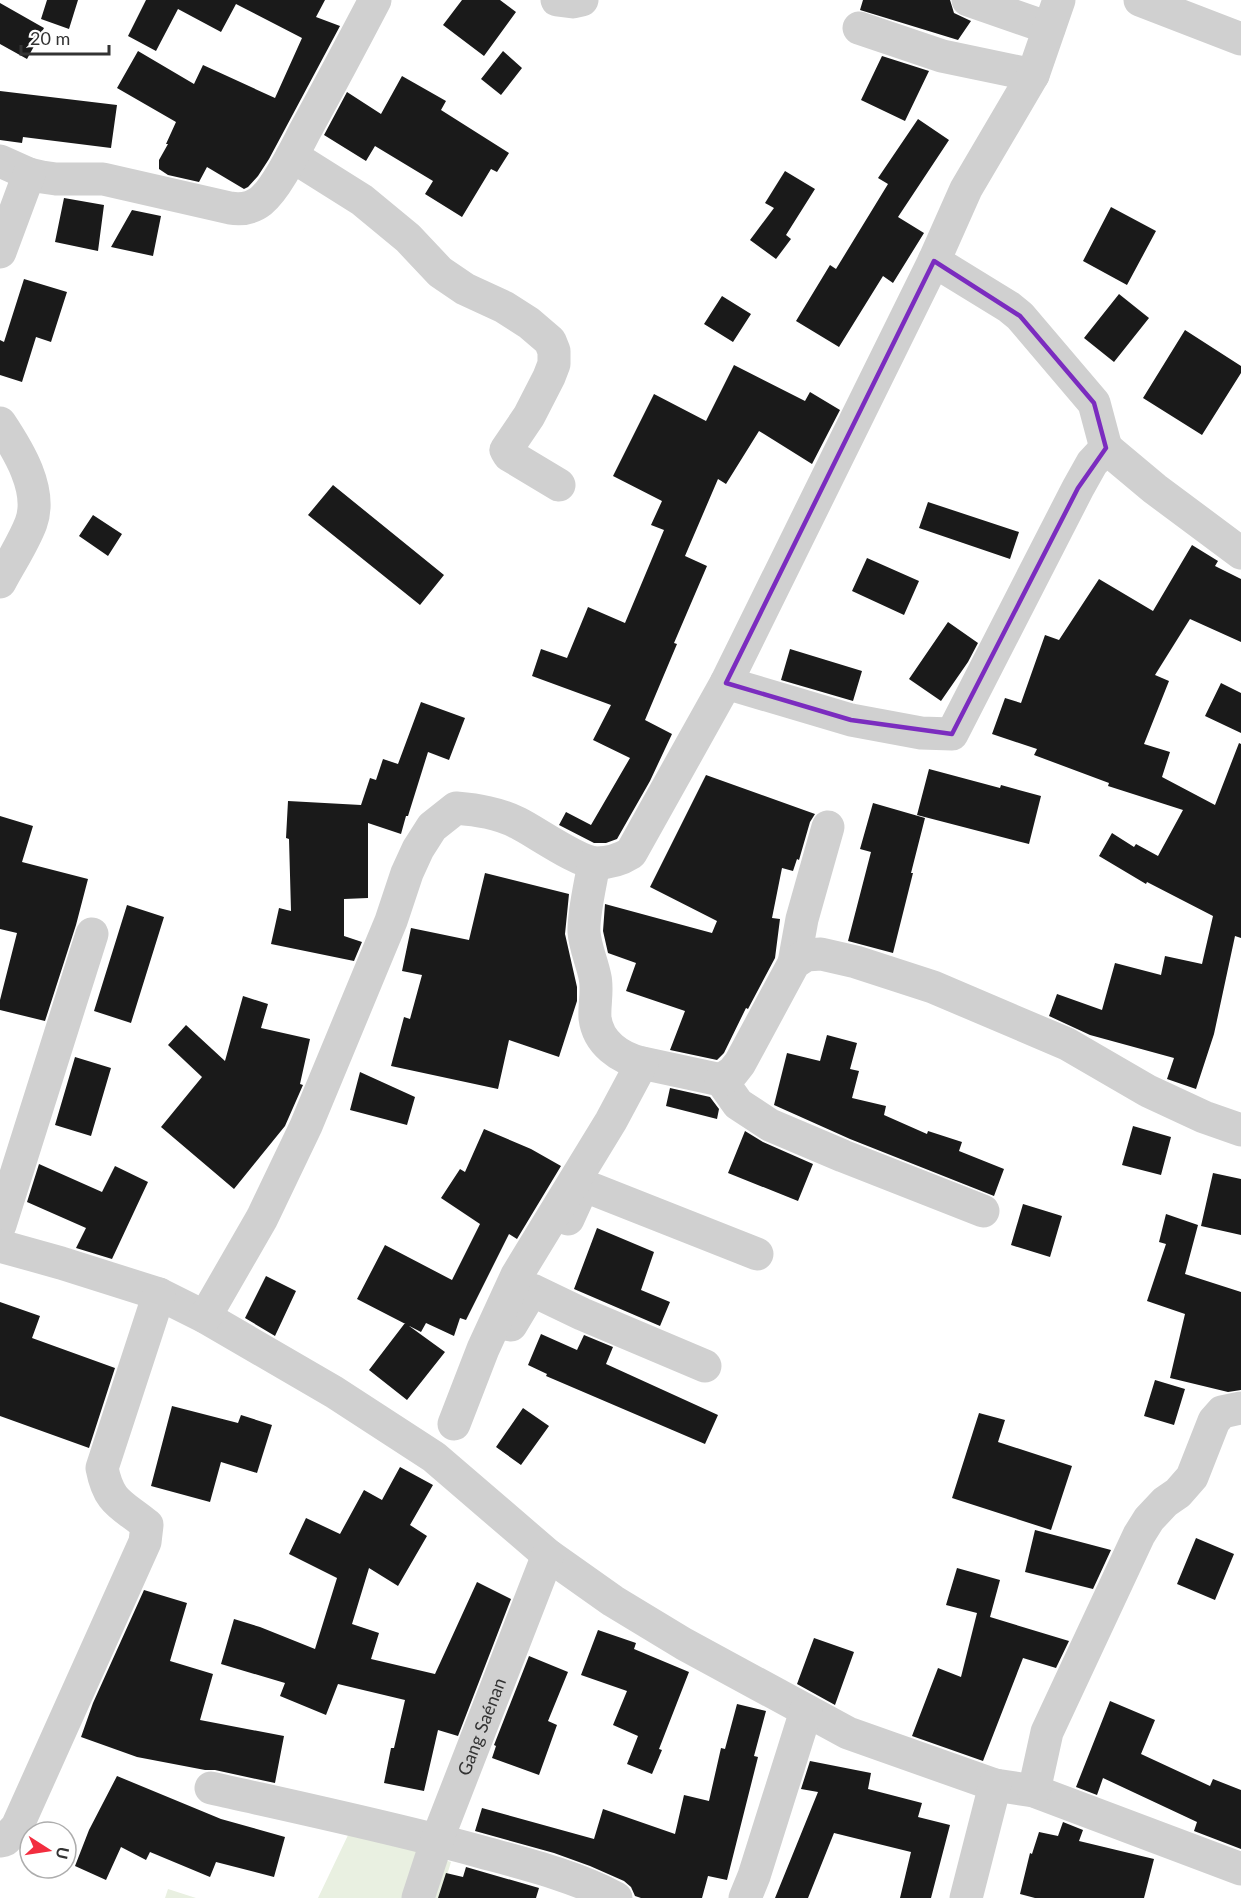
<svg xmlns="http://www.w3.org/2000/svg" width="1241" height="1898" font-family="Lato,sans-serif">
  <rect width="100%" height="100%" fill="#fff"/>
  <path fill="#e9f0e1" d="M350 1831 451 1862 440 1898H318Z
    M168 1889 196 1898H165Z"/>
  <path fill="#1a1a1a" d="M47 0H78L69 29 41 19Z
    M146 0H325L316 17 340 26 269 159 258 176 248 187 244 189 207 167 199 182 168 175 159 169V160L168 144H166L176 122 117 88 138 51 194 84 203 65 275 98 302 38 236 4 221 32 178 9 156 51 128 36Z
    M462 0H500L516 12 484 56 443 25Z
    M863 0H950L954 13 971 21 958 40 860 10Z
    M0 3 44 28 27 59 0 44Z
    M503 51 522 68 501 95 481 79Z
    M882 56 929 71 905 121 861 100Z
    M402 76 446 101 441 110 509 153 497 172 491 169 462 217 425 194 433 181 375 146 366 161 324 135 347 92 381 114Z
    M0 91 117 105 111 148 23 137 22 143 0 140Z
    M918 119 949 140 898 217 924 233 893 283 883 276 839 347 796 321 830 265 836 269 888 184 878 178Z
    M785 171 815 189 786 235 791 239 776 259 750 240 774 208 765 203Z
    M64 198 104 205 98 251 55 242Z
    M1111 207 1156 231 1127 285 1083 261Z
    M132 210 161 216 153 256 111 247Z
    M24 279 67 292 51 342 36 337 22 382 0 375V340L4 342Z
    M1119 294 1149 318 1114 362 1084 338Z
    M722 296 751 314 733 342 704 324Z
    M1185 330 1241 366V373L1202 435 1143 398Z
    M734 365 805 401 810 392 840 410 812 464 759 431 726 484 718 479 685 556 707 566 674 643 677 644 645 720 672 734 650 781 617 839 606 843H594L559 825 566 812 591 825 630 758 593 740 611 705 532 676 541 649 567 658 588 607 625 623 664 530 651 525 662 501 613 476 654 394 706 421Z
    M333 485 444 575 420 605 308 515Z
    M928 502 1019 532 1010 559 919 528Z
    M93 515 122 534 108 556 79 536Z
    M1192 545 1218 561 1215 566 1241 579V642L1190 619 1155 675 1169 681 1144 744 1170 752 1162 777 1215 805 1239 743 1241 744V938L1235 936 1214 1034 1196 1089 1167 1079 1174 1058 1090 1035 1049 1016 1057 994 1102 1010 1115 963 1161 975 1165 956 1202 964 1213 916 1147 882 1146 884 1099 856 1112 833 1134 847 1136 844 1158 856 1183 810 1108 786 1109 783 1034 755 1037 749 992 734 1005 698 1021 703 1045 635 1059 640 1099 579 1153 611Z
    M867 558 919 581 904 615 852 591Z
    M948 622 978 643 968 662 941 701 909 679Z
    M790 649 862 671 853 701 781 680Z
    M1221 683 1241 693V733L1205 716Z
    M421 702 465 718 449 760 428 752 408 816H406L401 834 368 823V898L344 899V936L362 942 354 961 271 944 279 908 291 911 289 839 286 838 288 801 361 805 370 778 376 780 383 759 398 764Z
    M929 769 1000 788 1001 785 1041 796 1029 844 917 815Z
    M706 775 815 814 810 822 799 860 797 859 793 871 782 868 772 918 780 919 775 958 748 1009 746 1008 724 1053 717 1060 670 1050 685 1011 626 991 636 963 608 953 603 931 605 904 712 933 717 921 650 887Z
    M873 803 925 818 911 873H913L893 953 848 941 871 852 860 849Z
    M0 816 33 826 22 862 88 879 76 925 45 1021 0 1010V1000L17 933 0 929Z
    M485 873 569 894 565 934 577 987V1001L559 1057 509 1040 498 1089 391 1066 404 1017 410 1019 422 975 402 971 411 928 469 940Z
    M127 905 164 917 131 1023 94 1011Z
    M243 996 268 1004 261 1028 310 1039 300 1084 303 1085 285 1126 234 1189 161 1127 202 1077 168 1045 186 1025 225 1061Z
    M827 1035 857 1043 850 1069 859 1071 852 1098 886 1106 884 1115 927 1134 928 1131 962 1142 959 1151 1004 1169 994 1196 850 1139 774 1105 787 1053 820 1061Z
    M75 1057 111 1068 91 1136 55 1125Z
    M360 1072 415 1097 407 1125 350 1110Z
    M670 1088 710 1097 719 1109 717 1119 666 1106Z
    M1133 1126 1171 1137 1161 1175 1122 1165Z
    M484 1129 531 1149 561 1166 517 1239 509 1234 466 1320 460 1318 454 1336 426 1323 421 1332 357 1299 385 1245 452 1280 480 1224 441 1198 460 1169 465 1172Z
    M745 1131 763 1142 813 1164 798 1201 728 1173Z
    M39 1164 102 1192 115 1166 148 1182 112 1259 76 1248 86 1228 27 1202Z
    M1213 1173 1241 1179V1235L1201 1226Z
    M1023 1204 1062 1216 1050 1257 1011 1245Z
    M1166 1214 1198 1225 1185 1274 1241 1292V1390L1228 1392 1170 1378 1185 1314 1147 1301 1166 1244 1159 1242Z
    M597 1228 654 1252 641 1290 670 1302 660 1326 574 1289Z
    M266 1276 296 1291 275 1336 245 1318Z
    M0 1302 40 1316 32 1338 115 1368 89 1448 0 1416Z
    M405 1323 445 1352 407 1400 369 1370Z
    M541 1334 577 1350 584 1335 613 1347 606 1364 718 1415 705 1444 546 1376 547 1374 528 1365Z
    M1155 1380 1185 1389 1174 1425 1144 1416Z
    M172 1406 238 1423 241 1415 272 1425 257 1473 221 1462 210 1502 151 1486Z
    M523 1408 549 1426 521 1465 496 1447Z
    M979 1413 1005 1420 998 1442 1072 1466 1051 1530 952 1498Z
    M400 1467 433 1485 410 1525 427 1536 398 1586 369 1568 352 1624 379 1633 371 1659 435 1674 477 1582 511 1599 458 1736 438 1730 424 1791 384 1783 391 1748H394L405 1700 338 1684 326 1715 280 1696 285 1683 221 1664 234 1619 260 1627 315 1649 337 1578 289 1554 306 1518 340 1534 364 1490 382 1500Z
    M1035 1530 1111 1550 1093 1589 1025 1572Z
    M1196 1538 1234 1554 1215 1600 1177 1584Z
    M957 1568 1000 1580 990 1617 1069 1641 1056 1668 1023 1658 983 1761 912 1736 938 1668 961 1677 977 1613 946 1605Z
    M144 1590 187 1603 170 1661 213 1674 200 1720 284 1736 275 1783 215 1770H205L137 1757 81 1737 93 1703Z
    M598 1630 636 1643 634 1649 689 1672 659 1749 662 1750 652 1774 627 1764 638 1736 613 1725 627 1691 581 1675Z
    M814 1638 854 1652 835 1705 797 1684Z
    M529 1656 568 1672 548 1721 557 1725 539 1775 492 1758 496 1746 494 1745Z
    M1110 1701 1155 1720 1141 1754 1210 1786 1213 1779 1241 1790V1849L1194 1831 1197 1822 1103 1778 1097 1795 1076 1787Z
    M737 1704 766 1711 754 1756 758 1757 727 1880 708 1876 702 1898H641L635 1896 631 1887 624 1881 590 1866 554 1853 475 1831 482 1808 594 1839 603 1809 675 1834 684 1795 709 1801 721 1748 725 1749Z
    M810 1761 871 1773 868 1789 922 1803 918 1817 950 1825 931 1898H900L911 1852 834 1833 808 1898H775L818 1792 801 1789Z
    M117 1776 221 1819 285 1837 274 1877 216 1862 210 1877 150 1852 146 1860 121 1847 106 1880 75 1866 89 1830Z
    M1063 1822 1083 1830 1079 1841 1154 1859 1144 1898H1035L1020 1894 1030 1853 1032 1854 1039 1832 1058 1836Z
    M466 1867 539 1888 536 1898H438L446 1873 463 1877Z"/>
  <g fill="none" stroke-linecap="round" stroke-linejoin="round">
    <g stroke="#d0d0d0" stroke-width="33">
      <path d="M557 0 573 2 582 0"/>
      <path d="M968 0 1049 28"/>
      <path d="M1140 0 1241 39"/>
      <path d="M859 28 942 56 1033 75"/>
      <path d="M292 156 362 200 408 238 440 272 465 289 504 307 529 323 550 341 554 351V364L549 377 529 416 506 450 509 455 559 485"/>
      <path d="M0 161 29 174 42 177 56 179H103L230 208C241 210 252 208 261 201 277 188 295 150 305 131 329 87 352 44 375 0"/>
      <path d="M0 252 29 174"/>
      <path d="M934 261 1009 307 1020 316 1094 403 1106 448"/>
      <path d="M0 423C18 450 43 490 31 523 23 544 10 563 0 582"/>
      <path d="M726 683 851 720 921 733 952 734 1078 488 1092 463 1106 448 1155 489 1241 553"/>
      <path d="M794 963 802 919 828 827"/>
      <path d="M642 1063 721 1080 738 1104 770 1125 843 1156 983 1211"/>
      <path d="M721 1080 733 1072 740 1063 794 963 806 955 821 954 856 962 933 987 1067 1044 1148 1091 1204 1117 1241 1130"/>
      <path d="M568 1219 578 1197 585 1190H595L757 1254"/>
      <path d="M0 1225 92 934"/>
      <path d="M0 1246 61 1263 159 1294 205 1317 334 1392 434 1457 548 1555 613 1601 684 1644 848 1733 995 1785 1034 1791 1241 1869"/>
      <path d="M205 1317 262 1218 306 1126 391 921 407 873 418 849 432 827 456 808C478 810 498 813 518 823 536 832 578 862 596 863 609 863 620 860 631 853L726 683 934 261 966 189 1033 75 1059 0"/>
      <path d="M511 1325 532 1290 582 1314 705 1366"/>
      <path d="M454 1424 483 1349 517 1275 611 1121 642 1063C620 1058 598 1043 595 1018 594 1005 598 990 595 977 592 962 585 947 584 932 583 914 591 882 594 863"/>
      <path d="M211 1788C300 1808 390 1827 478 1851 525 1864 572 1875 616 1898"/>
      <path d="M1034 1791 1047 1732 1139 1535 1149 1519 1165 1502 1178 1493 1192 1477 1214 1421 1222 1412 1241 1408"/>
      <path d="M0 1841 5 1840 17 1827 145 1542 147 1525C122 1504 109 1504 102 1468L159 1294"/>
      <path id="s1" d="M418 1898 437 1840 548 1555"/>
      <path d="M745 1898 754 1876 806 1711"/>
      <path d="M966 1898 995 1785"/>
    </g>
  </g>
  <path fill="none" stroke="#7b2cbf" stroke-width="4.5" stroke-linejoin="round" d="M934 261 1020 316 1094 403 1106 448 1078 488 952 734 851 720 726 683Z"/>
  <g text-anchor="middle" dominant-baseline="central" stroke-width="6" stroke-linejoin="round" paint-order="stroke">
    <g font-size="18" fill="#333" stroke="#fff">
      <text stroke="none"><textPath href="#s1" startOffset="183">Gang Saénan</textPath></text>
    </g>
  </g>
  <g transform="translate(48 1850) rotate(102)"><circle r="28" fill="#ffffff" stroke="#adadad" stroke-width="1.5"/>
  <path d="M0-4.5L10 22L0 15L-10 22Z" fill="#f22d3f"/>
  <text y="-9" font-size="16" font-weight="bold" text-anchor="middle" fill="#333333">U</text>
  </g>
  <path d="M21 45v9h88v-9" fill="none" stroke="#333333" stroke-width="3"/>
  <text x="30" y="45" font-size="18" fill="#333333" stroke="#ffffff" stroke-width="4.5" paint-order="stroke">20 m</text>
</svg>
